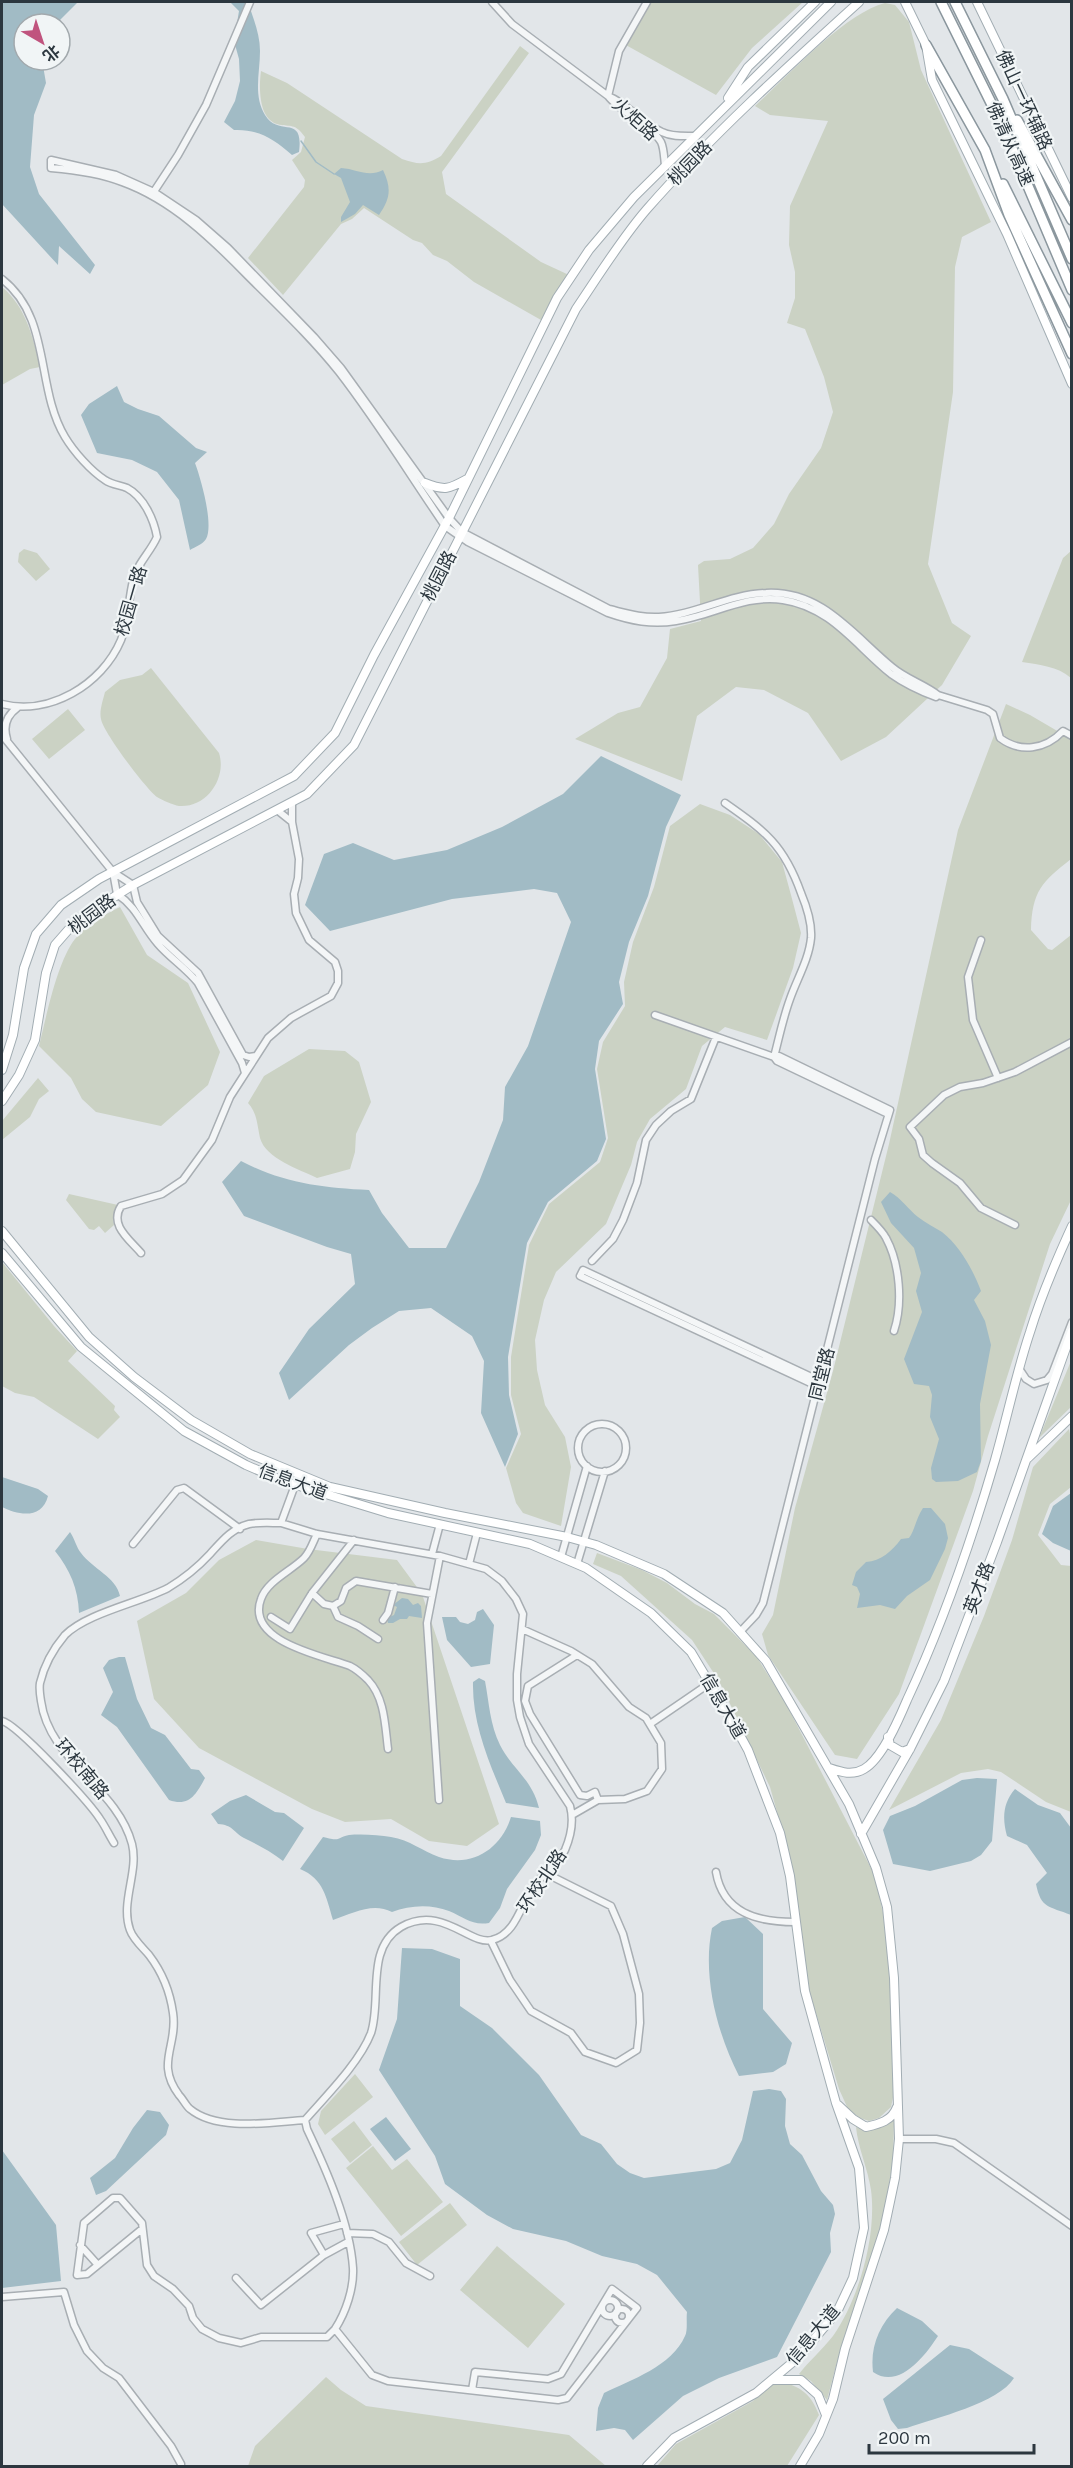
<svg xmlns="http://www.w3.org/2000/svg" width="1073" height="2468" font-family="Karla,'Noto Sans SC',sans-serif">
  <rect width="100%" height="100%" fill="#e2e6e9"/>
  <path fill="#cbd2c4" d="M649 2H803L752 48 716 95 624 44Z
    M885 3 895 5 909 22 921 70 991 222 962 237 955 267 953 392 928 564 952 623 971 636 942 685 886 737 841 761 808 713 764 690 736 687 697 716 682 781 575 739 618 713 640 707 667 658 670 629 701 621 698 565 704 561 730 559 753 548 774 524 789 494 821 448 833 412 824 377 805 329 787 323 795 298V272L789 245 790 206 828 121 770 115 755 106C788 76 845 13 885 3Z
    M520 46 529 53 442 172 446 194 541 262 569 275 541 320 474 282 447 261 433 255 422 243 413 240 364 208 352 219 341 224 283 295 248 258 304 187 305 180 292 160 301 152 305 137C294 122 292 128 277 124 258 118 259 86 261 71L287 83 402 159C419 165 426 165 441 156Z
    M2 287C26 307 33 337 40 367L30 369 2 385Z
    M24 549 37 553 50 569 36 581 18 562 19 553Z
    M1071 551V678C1057 666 1040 665 1022 662L1063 558Z
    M151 668 219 753C227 778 207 808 179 806 173 805 162 800 157 797 146 789 103 732 101 719 99 711 103 700 105 692L120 680 142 675Z
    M1006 704 1030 715 1071 739V859C1042 882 1032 891 1031 930L1048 949 1052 950 1071 935V1200L1050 1244 988 1436 973 1491 899 1694 857 1759 835 1755 768 1655 762 1634 773 1615 795 1508 833 1371 889 1144 958 830Z
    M68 709 85 730 49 759 32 739Z
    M700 804 730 815 759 834 782 862 791 895 801 933 793 968 767 1040 725 1027 702 1046 686 1089 650 1119 637 1142 631 1165 606 1224 556 1272 544 1300 535 1340 537 1370 545 1405 565 1437 571 1467 561 1526 523 1513 516 1503 506 1468 521 1434 511 1395V1357L529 1245 549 1204 600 1162 608 1138 597 1069 603 1042 625 1006 624 982 633 942 654 887 670 826Z
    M120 907 147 955 188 983 220 1052 208 1085 161 1126 96 1112 82 1099 71 1078 39 1046C46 1018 57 962 75 939 87 924 104 915 120 907Z
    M309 1049 345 1051 359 1062 371 1102 356 1134 355 1152 350 1169 317 1178C299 1169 266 1159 260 1138 257 1124 257 1113 248 1103L264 1076Z
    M38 1078 49 1091 39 1099 30 1117 2 1140V1121Z
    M69 1194 118 1205 113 1219 114 1225 105 1233 99 1226 94 1230 89 1229 66 1200Z
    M2 1262 54 1326 77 1351 68 1361 115 1406 114 1410 120 1417 98 1439 34 1397 15 1393 2 1386Z
    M1071 1361V1407L1039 1438Z
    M1069 1429 1071 1439V1487L1050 1504 1038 1535 1061 1565 1071 1566V1812L1046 1802 1001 1772 988 1769 961 1773 889 1810 941 1720 984 1616 1012 1540 1033 1467Z
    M256 1540 308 1549 397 1560 422 1594 499 1824 467 1846 429 1841 391 1819 345 1822 312 1809 199 1748 154 1699 137 1621 186 1593 219 1560Z
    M597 1553 642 1570 667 1583 695 1604 714 1614 756 1656 784 1700 875 1876 883 1913 890 1980 894 2067V2093L891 2107 879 2118 869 2121 860 2118 848 2109 839 2089 806 1980 788 1851 770 1787 719 1681 692 1640 621 1576 593 1564Z
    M355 2074 373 2097 325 2135 318 2124 321 2111Z
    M894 2120 893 2163 880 2231 841 2347 827 2400 811 2381 799 2374C809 2361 822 2350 833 2336 859 2299 877 2235 871 2190 868 2169 858 2148 856 2127 869 2132 883 2129 894 2120Z
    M354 2121 372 2145 350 2163 331 2139Z
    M373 2146 392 2170 407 2159 443 2202 401 2236 346 2168Z
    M450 2203 467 2225 417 2265 399 2242Z
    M497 2246 565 2304 528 2348 460 2290Z
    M326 2377 341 2390 366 2406 569 2435 606 2466H248L255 2446Z
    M773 2380C798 2385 810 2391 819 2415L787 2466H657L676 2444 753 2401Z"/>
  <path fill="#a1bbc5" d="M2 2H78L56 24H24V60H42L46 83 34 115 30 167 39 194 95 265 90 274 59 246 58 265 2 204Z
    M230 2H248C253 18 260 34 260 51 260 73 253 95 265 115 279 138 304 113 299 152L292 155C274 139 259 129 234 130L224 122 235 101 240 81 239 59 234 41 239 11Z
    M341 168C357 169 368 178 383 170 392 189 390 199 379 215L363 205 355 214 341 222V217L350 202 341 178 334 174Z
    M117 386 124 402 138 409 159 416 196 448 207 452 195 463C201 479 214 525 206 539 203 544 195 547 190 550L179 500 157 472 132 460 97 453 81 415 89 404Z
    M601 756 681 795 666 827 648 896 629 942 619 982 623 1004 599 1041 595 1069 606 1139 597 1161 548 1202 527 1243 508 1357 509 1395 518 1434 505 1467 481 1413 484 1361 472 1336 431 1308 399 1311 372 1328 349 1345 289 1400 279 1373 309 1329 355 1284 351 1254 327 1247 244 1216 222 1182 241 1161C283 1183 322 1188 369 1190L382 1213 409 1248H446L479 1182 503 1120 505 1087 528 1046 571 922 557 893 534 889 452 899 330 931 305 905 324 854 353 843 394 860 447 850 502 827 563 794Z
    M890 1192C901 1198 908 1209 918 1217 926 1223 934 1227 942 1232 960 1246 973 1270 981 1291L974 1300 985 1321 991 1345 980 1404 981 1461 977 1472 958 1481 936 1482 932 1479 931 1468 939 1439 930 1417 932 1395 929 1386 914 1384 904 1359 922 1312 916 1291 921 1273 914 1248 891 1223 881 1202Z
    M2 1477 38 1489 48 1496C42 1520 18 1515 2 1507Z
    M1071 1493V1551L1053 1543 1042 1534 1053 1506Z
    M923 1508H931L945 1524 948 1538 945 1549 930 1580 907 1596 895 1609 880 1605 857 1608 860 1594 857 1587 852 1585 856 1572 866 1562C881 1561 892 1551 901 1539L909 1538C915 1530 916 1518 923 1508Z
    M70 1532C75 1539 76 1547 81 1553 93 1569 116 1577 120 1596L79 1613C78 1588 70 1570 55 1551Z
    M402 1598 408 1599 413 1605 418 1603 421 1606 422 1618 409 1616 407 1619H400L393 1623H388L387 1618 394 1615 397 1607 393 1605Z
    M483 1609 494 1625 490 1664 471 1667 447 1640 442 1617H456L460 1622 468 1624 475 1620 477 1612Z
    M119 1657H125L137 1699 151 1728 165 1735 191 1769 199 1770 205 1778C196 1795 189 1807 169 1800L117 1727 101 1715 113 1692 103 1668 109 1660Z
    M479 1678 485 1681C489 1702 490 1725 500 1745 512 1769 532 1779 539 1808L506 1803C490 1764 472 1725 473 1682Z
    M977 1778 997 1779 992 1841 981 1855 971 1861 930 1871 893 1864 883 1830 890 1816 915 1806 962 1780Z
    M1015 1789 1038 1805 1060 1813 1071 1828V1915C1049 1906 1041 1909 1036 1884L1047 1873 1027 1845 1007 1836C1002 1818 1003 1803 1015 1789Z
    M246 1795 275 1812 284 1813 304 1828 283 1861C270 1851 258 1845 244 1838 232 1831 233 1825 218 1824L211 1814 230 1801Z
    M511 1817 540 1821 541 1835 535 1850 507 1889 500 1908 489 1923C472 1926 464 1917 449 1911 431 1904 410 1905 392 1912 373 1902 353 1913 333 1920 326 1897 324 1879 300 1869L323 1837C342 1842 335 1838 349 1835 362 1834 379 1835 391 1837 410 1840 422 1851 439 1857 472 1868 501 1849 511 1817Z
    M745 1917 763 1934V2009L792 2043 786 2064 773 2072 739 2076C717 2033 702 1976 712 1928L722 1921Z
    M402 1948 432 1949 460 1959V2006L492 2028 539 2075 581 2135 601 2144 617 2164 630 2173 644 2178 716 2169 730 2163 742 2140 753 2091 769 2089 781 2091 786 2099 785 2126 790 2144 802 2155 821 2191 833 2205 835 2214 830 2233 831 2252 777 2357 719 2378 683 2396 633 2440 625 2430 614 2428 596 2431 598 2408 604 2393C631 2380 672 2366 685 2336 688 2330 686 2319 687 2312L657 2275 637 2264 602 2256 566 2241 513 2229 487 2215 445 2184 435 2156 379 2070 397 2019Z
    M147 2110 160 2112 169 2125 166 2135 106 2191 96 2195 90 2178 115 2158 133 2128Z
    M386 2117 411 2149 395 2161 370 2129Z
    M2 2150 56 2225 61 2281 2 2288Z
    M897 2308 922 2321 938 2336C925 2356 899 2390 873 2372 870 2347 879 2325 897 2308Z
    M950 2345 969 2349 1014 2378C999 2403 935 2418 907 2428L898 2429 891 2420 883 2399Z"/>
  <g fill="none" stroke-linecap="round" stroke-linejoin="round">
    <path stroke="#a1bbc5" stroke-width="1.5" d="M301 141 316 162 334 174"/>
    <defs>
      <path id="minor" d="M492 2 512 24 608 96 619 51 647 2
        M665 165C664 158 664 148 661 142 651 125 621 113 608 96 628 104 642 123 662 132 672 137 684 136 695 136
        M153 193 178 155 206 105 250 2
        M2 279C52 318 35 387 65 437 74 452 91 471 105 480 112 485 120 485 127 488 144 497 154 520 157 537 150 553 137 563 133 581 128 600 129 621 121 640 102 685 49 716 2 704
        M938 695C924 684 906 679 892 667 853 635 822 590 766 593 729 594 695 615 659 617 642 618 626 613 609 609L462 532 449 518 341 368 314 337 228 248 196 220 154 192 116 175 51 160V168C75 170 99 173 122 182 172 200 212 239 248 276 279 307 312 338 339 372 377 421 410 475 445 526L468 542 608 613C631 621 652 625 676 621 712 616 745 594 783 600 831 607 856 646 891 674 905 684 920 691 936 697L938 695 987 710 993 714 1000 738C1020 753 1045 750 1063 731L1072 736
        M2 735 113 872 133 885 137 902 158 936 198 973 243 1055 249 1057 256 1056
        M7 739C3 726 6 716 17 708
        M277 810 292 822
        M113 872 117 894C138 908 142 926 158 944 170 958 186 968 198 983L242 1063 245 1073
        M981 940 968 977 973 1020 998 1078
        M655 1015 774 1057C779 1038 783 1018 790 999 797 979 809 959 811 938 812 924 806 905 801 893 784 845 765 831 725 803
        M871 1220C876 1225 883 1232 886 1238 900 1264 903 1304 894 1331
        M1015 1225 981 1208 960 1183 932 1163 923 1155 919 1139 910 1127 944 1095 960 1087 983 1083 1015 1072 1072 1042
        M141 1253C129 1239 109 1225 121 1206L162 1194 183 1180 212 1140 230 1097 268 1038 291 1018 331 996 338 983V971L335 962 309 940 296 913 294 894 298 878 299 859 292 822V802
        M592 1261 613 1239 623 1220 637 1183 646 1140 656 1125 671 1111 691 1099 716 1037
        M1020 1370 1026 1379 1034 1384 1047 1380 1052 1374 1072 1322
        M819 1387 580 1276 583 1270 820 1381
        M578 1448a24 24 0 1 1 48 0a24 24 0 1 1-48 0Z
        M281 1523 317 1534 440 1556 486 1569 502 1581 516 1599 523 1614 517 1674V1700L520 1717 529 1744 570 1806C574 1821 571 1836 565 1850 558 1865 545 1873 535 1884 521 1902 517 1934 492 1940 470 1946 442 1904 401 1927 365 1948 382 2000 371 2033 360 2062 326 2096 305 2120 272 2122 218 2132 190 2109 186 2106 183 2099 179 2095 155 2063 178 2046 173 2013 170 1991 162 1972 149 1955 143 1948 133 1939 130 1930 120 1902 139 1872 132 1844 117 1787 49 1761 41 1701 40 1695 39 1688 40 1683 44 1666 54 1648 65 1635 87 1613 139 1603 168 1588 183 1579 198 1567 210 1554 221 1542 232 1528 249 1524 259 1522 271 1523 281 1523Z
        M281 1523 295 1485
        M317 1534C313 1542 310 1552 304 1558 291 1571 267 1581 261 1599 245 1642 324 1656 350 1666 356 1669 363 1675 368 1680 385 1698 385 1726 388 1749
        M133 1544 177 1490 184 1488 240 1529
        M432 1554 440 1524
        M561 1557 587 1466
        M469 1564 477 1533
        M577 1564 605 1471
        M312 1593 324 1604 333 1606 341 1601 346 1588 356 1581 432 1594
        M333 1606 338 1617 358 1626 378 1639
        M271 1617 290 1629 312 1593 354 1540
        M383 1620 388 1613 395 1587
        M522 1629 571 1651 592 1664 629 1707 646 1718 661 1743 662 1769 647 1791 625 1799 598 1800 572 1815
        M740 1632 756 1615 763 1603 875 1159 890 1110 779 1056 774 1057 777 1061 888 1114
        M577 1655 528 1686 525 1701 530 1714 580 1795 587 1796 595 1792 598 1800
        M2 1721C17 1724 89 1802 100 1819 105 1826 109 1835 114 1843
        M650 1724 710 1683
        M439 1800 427 1623 440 1556
        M716 1872C723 1913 757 1922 795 1922
        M491 1941 510 1980 531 2011 571 2033 585 2052 616 2063 637 2050 640 2023 639 1994 623 1934 611 1906 547 1874
        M305 2120 307 2129C326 2169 350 2223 353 2268 354 2288 346 2312 335 2329L372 2375 388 2381 558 2400 567 2398 637 2308 612 2289 561 2374 548 2379 475 2372 472 2390
        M899 2139H936L954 2143 1072 2226
        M344 2224 311 2233 324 2255 348 2242
        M142 2229 87 2274 77 2275 84 2223 113 2198H120L142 2223 147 2265 154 2276 173 2289 189 2306 193 2318 202 2329 219 2338 241 2343 261 2337H327L335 2329
        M347 2233 373 2234 389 2242 406 2263 430 2276
        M80 2245 98 2265
        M236 2278 261 2305 324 2255
        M2 2297 64 2292 74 2325 87 2351 103 2368 119 2378 171 2446 181 2464
        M602 2308a8 8 0 1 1 16 0a8 8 0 1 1-16 0Z
        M615 2316a7 7 0 1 1 14 0a7 7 0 1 1-14 0Z"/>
      <path id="major" d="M905 2 926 45 932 80 1007 234 1072 384
        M977 2 1072 198
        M728 98 748 67 815 2
        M425 483C445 491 449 489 467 479
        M2 1070 13 1035 24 968 36 934 61 905 99 879 294 776 335 733 374 655 449 518 557 298 589 250 634 197 831 2
        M2 1101 19 1075 35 1040 46 973 55 945 76 921 133 885 307 794 354 745 576 309C599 275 621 239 647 209 712 135 786 68 859 2
        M2 1231 89 1337 134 1377 191 1420 250 1454 330 1487 445 1513 567 1537 596 1545 664 1574 723 1613 766 1661 849 1804 876 1868 887 1907 894 1978 899 2139 895 2178 884 2230 845 2349 833 2399 819 2434 800 2466
        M2 1253 81 1347 184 1431 246 1465 283 1481 388 1513 530 1544 586 1568 651 1613 691 1652 731 1719 748 1750 780 1833 790 1876 805 1991 836 2103 859 2168 864 2228 853 2278 837 2312 799 2357 756 2393 674 2438 647 2466
        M1028 1458 1072 1416
        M888 1737 890 1745 902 1752 910 1749
        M829 1768C841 1772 852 1776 864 1769 882 1759 899 1719 907 1700 943 1623 971 1542 995 1460 1007 1418 1016 1374 1030 1332 1041 1296 1056 1261 1072 1226
        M861 1834 910 1749 944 1681 997 1542 1072 1331
        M838 2105 853 2119 866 2127C879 2124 892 2121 897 2107
        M772 2380H801L818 2395 826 2415"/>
      <path id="highway" d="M941 2 1003 127 1072 290
        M955 2 1003 99 1072 259
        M926 45 985 150 1009 215 1072 354
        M1017 120 1072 220
        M1003 184 1072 323"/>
    </defs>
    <use href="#minor" stroke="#a8aeb3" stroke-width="9"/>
    <use href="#major" stroke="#a2adb3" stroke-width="10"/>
    <use href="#highway" stroke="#8b979e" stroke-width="12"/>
    <use href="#minor" stroke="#f4f6f7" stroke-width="6"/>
    <use href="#major" stroke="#fff" stroke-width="8"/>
    <use href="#highway" stroke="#fff" stroke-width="9"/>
  </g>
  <g text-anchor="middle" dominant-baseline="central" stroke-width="4.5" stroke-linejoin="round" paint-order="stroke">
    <g font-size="18" fill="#2c373f" stroke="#f1f5f6">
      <text transform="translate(1024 100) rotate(65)">佛山一环辅路</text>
      <text transform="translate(635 119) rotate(42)">火炬路</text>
      <text transform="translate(1010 144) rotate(66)">佛清从高速</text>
      <text transform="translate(690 163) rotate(-46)">桃园路</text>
      <text transform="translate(439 576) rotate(-63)">桃园路</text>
      <text transform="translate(131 601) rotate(-74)">校园一路</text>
      <text transform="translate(92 914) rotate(-37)">桃园路</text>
      <text transform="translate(822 1374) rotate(-76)">同堂路</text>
      <text transform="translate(293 1482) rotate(20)">信息大道</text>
      <text transform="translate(979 1588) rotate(-69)">英才路</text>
      <text transform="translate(723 1706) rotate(60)">信息大道</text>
      <text transform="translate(82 1769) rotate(50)">环校南路</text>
      <text transform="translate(542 1881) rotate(-56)">环校北路</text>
      <text transform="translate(813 2335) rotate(-50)">信息大道</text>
    </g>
  </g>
  <rect width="1073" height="2468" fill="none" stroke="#2c373f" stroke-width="6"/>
  <g transform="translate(42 42) rotate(141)"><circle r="28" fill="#f1f5f6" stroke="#a2a9ad" stroke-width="1.5"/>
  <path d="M0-4.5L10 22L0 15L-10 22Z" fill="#c0547e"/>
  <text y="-9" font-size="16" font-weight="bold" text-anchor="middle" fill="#2c373f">北</text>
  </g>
  <path d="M869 2444v9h165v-9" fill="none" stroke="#2c373f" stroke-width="3"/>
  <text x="878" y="2444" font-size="18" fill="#2c373f" stroke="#f1f5f6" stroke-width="4.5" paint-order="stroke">200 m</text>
</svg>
